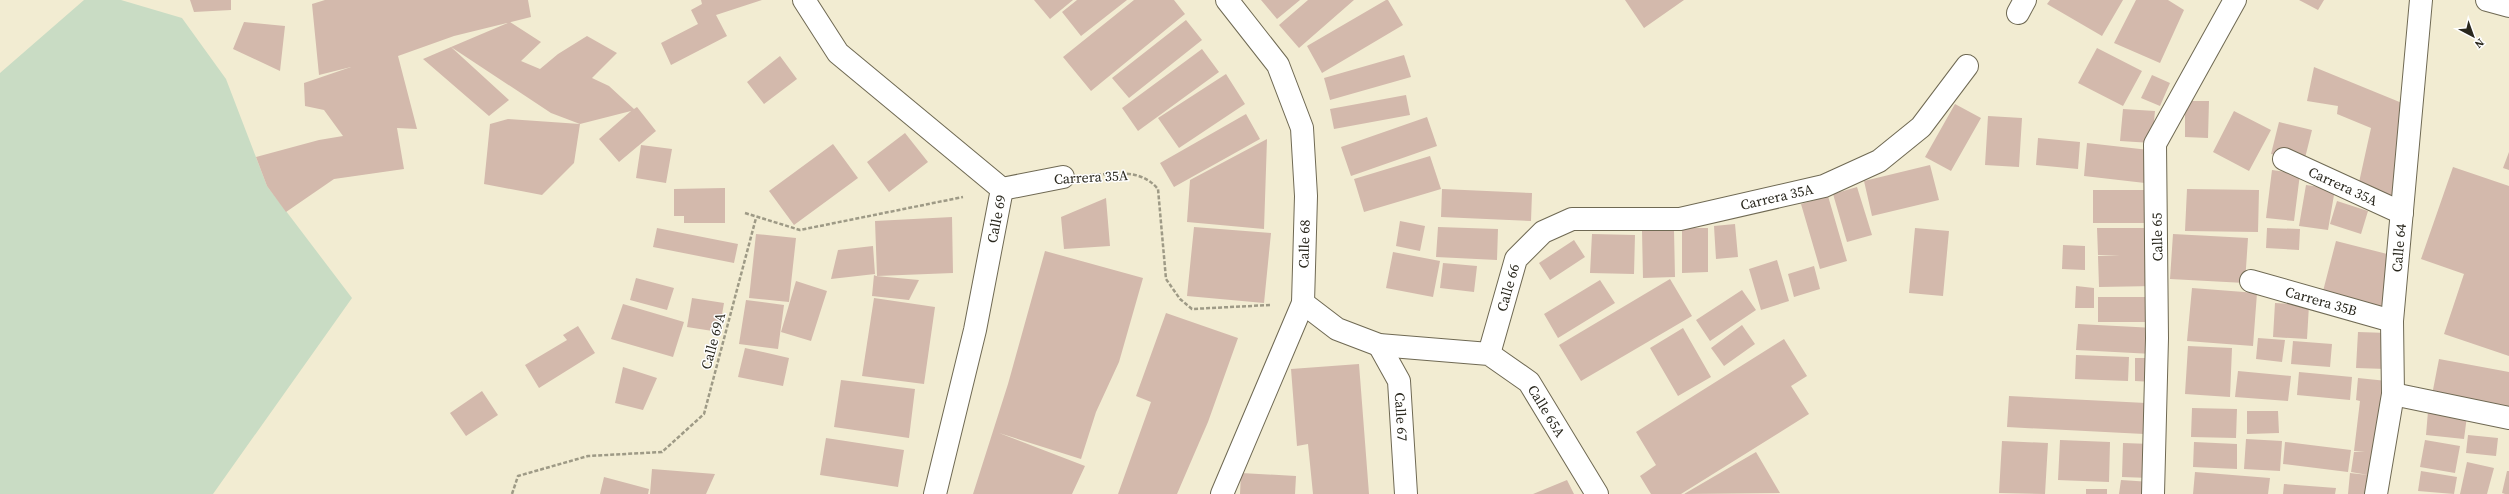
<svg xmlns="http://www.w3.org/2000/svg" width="2509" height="494" font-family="'Source Serif 4',serif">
  <rect width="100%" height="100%" fill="#f2ecd2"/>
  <path fill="#c9dcc4" d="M84 0H121L182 18 226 79 267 186 352 298 213 494H0V73Z"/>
  <path fill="#d3b9ac" d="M190 0H231V10L194 12Z
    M325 0H528L531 17 454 36 398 56 417 129 397 128 404 169 334 179 286 212 267 186 256 157 319 140 343 136 324 110 305 106 304 83 351 67 319 75 312 4Z
    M701 0H762L716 15 727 36 671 65 661 43 698 24 691 10 702 4Z
    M1034 0H1073L1050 19Z
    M1077 0H1127L1081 36 1062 12Z
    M1134 0H1174L1185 14 1091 91 1063 57Z
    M1261 0H1300L1277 19Z
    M1308 0H1354L1299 48 1279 25Z
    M1386 0H1388L1403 25 1322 73 1307 46Z
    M1625 0H1684L1644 28Z
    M2050 0H2123L2102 36 2047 4Z
    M2136 0H2168L2184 10 2160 63 2114 43Z
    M2299 0H2324L2318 10Z
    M1186 20 1202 40 1129 98 1112 78Z
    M244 22 285 26 280 71 233 49Z
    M510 22 541 42 521 61 540 69 558 54 587 36 617 53 592 78 609 86 634 109 637 107 656 131 619 162 599 139 631 111 580 124 574 163 542 195 484 184 490 124 508 119 580 124 551 113 451 47Z
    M451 47 509 100 489 116 423 59Z
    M2097 48 2142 71 2123 106 2078 83Z
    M1202 49 1219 72 1138 131 1122 108Z
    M1404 55 1411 77 1330 100 1324 78Z
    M780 56 797 79 764 104 747 82Z
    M2314 67 2402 103 2394 201 2358 187 2371 128 2337 114 2338 106 2307 101Z
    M1226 74 1245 104 1179 148 1158 118Z
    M2152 75 2170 83 2160 106 2141 98Z
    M1406 95 1410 115 1334 129 1330 109Z
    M2185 101H2209L2208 138 2185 137Z
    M1955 104 1981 118 1951 171 1925 157Z
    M2123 109 2155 111 2152 143 2120 141Z
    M2234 111 2271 130 2249 171 2213 152Z
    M1246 114 1260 139 1174 187 1160 163Z
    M1988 116 2022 118 2019 167 1985 165Z
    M1427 117 1437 146 1351 176 1341 147Z
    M2279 122 2312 130 2304 162 2271 154Z
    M905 133 928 162 889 192 867 162Z
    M2038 138 2080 142 2078 169 2036 165Z
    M1267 139 1264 229 1187 222 1190 180Z
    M2087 143 2149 150 2145 183 2084 176Z
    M833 144 858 178 794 225 769 191Z
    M641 145 672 149 666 183 636 178Z
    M2509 152V170L2503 168Z
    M1430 156 1441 189 1364 212 1354 179Z
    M1930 165 1939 200 1872 216 1864 181Z
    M2453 167 2509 186V356L2444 334 2464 274 2421 259Z
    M2272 170 2300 174 2294 221 2266 218Z
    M2306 185 2335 189 2328 230 2299 226Z
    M1857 187 1872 235 1847 242 1833 194Z
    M725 188V223H684V216H674V189Z
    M1442 189 1532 193 1531 221 1441 217Z
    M2187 189 2259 190 2258 232 2185 231Z
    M2093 190H2148V223H2093Z
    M1828 196 1847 261 1820 269 1801 204Z
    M1106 198 1110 246 1064 249 1061 217Z
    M2337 201 2368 211 2361 234 2330 224Z
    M952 217 953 273 877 276 875 221Z
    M1400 221 1425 226 1420 251 1396 246Z
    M1735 224 1738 257 1716 259 1714 226Z
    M1194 227 1271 233 1264 303 1187 296Z
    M1438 227 1498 229 1497 260 1436 257Z
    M657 228 738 244 734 263 653 247Z
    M1682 228H1708V272L1682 273Z
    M1915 228 1949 231 1943 296 1909 293Z
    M2097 228H2154V286L2099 287 2098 256 2120 255H2098Z
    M2267 228 2300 229 2299 250 2266 248Z
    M1674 230 1675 277 1643 278 1642 231Z
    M756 234 796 238 789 302 749 298Z
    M1592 234 1635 235 1634 274 1590 273Z
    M2173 234 2248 238 2245 283 2170 279Z
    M1574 240 1585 257 1550 280 1539 263Z
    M2336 241 2395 256 2380 311 2322 295Z
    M2063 245 2085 246V270L2062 269Z
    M873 246 875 274 831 279 838 250Z
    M1045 251 1143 278 1119 362 1096 412 1081 459 999 433 1085 466 1072 494H973L1008 384Z
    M1393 252 1440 261 1433 297 1386 288Z
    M1777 260 1789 301 1761 310 1749 269Z
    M1443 263 1477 266 1474 292 1440 288Z
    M1814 266 1820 289 1794 297 1788 274Z
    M874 275 876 276 919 280 909 300 872 296Z
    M636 278 674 288 667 310 630 300Z
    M1670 279 1692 316 1581 381 1559 345Z
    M1600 280 1615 303 1558 338 1544 314Z
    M796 281 827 291 811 341 781 332Z
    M2076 286 2094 288V308H2075Z
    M2192 288 2257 293 2253 346 2187 341Z
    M1742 290 1756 310 1710 341 1696 320Z
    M2098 297H2153V322H2098Z
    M692 298 724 303 719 332 687 327Z
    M874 298 935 307 924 384 862 376Z
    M746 300 784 305 778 349 739 344Z
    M2275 303 2309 305 2307 339 2273 337Z
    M623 304 684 322 673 357 611 339Z
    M1166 313 1238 338 1208 422 1177 494H1118L1151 402 1136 396Z
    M2078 324 2155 328 2153 354 2076 350Z
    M1742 325 1755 344 1724 366 1711 348Z
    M578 326 595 353 539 388 525 365 567 340 563 335Z
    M1683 328 1711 377 1678 396 1650 348Z
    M2358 332 2388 333 2386 369 2356 368Z
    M2258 338 2285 340 2282 362 2256 359Z
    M1784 339 1807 376 1791 386 1809 414 1681 494H1651L1640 476 1656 465 1636 432Z
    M2293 341 2332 344 2330 367 2291 364Z
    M2188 346 2232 348 2230 397 2185 394Z
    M745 348 789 358 783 386 738 377Z
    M2076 355 2129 357 2128 381 2075 379Z
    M2135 358H2154V382L2135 381Z
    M2439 359 2509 372V409L2432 395Z
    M1359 364 1369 494H1313L1308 444 1297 446 1291 369Z
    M623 367 657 378 643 410 615 403Z
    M2238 371 2291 376 2288 401 2235 397Z
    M2299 372 2352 377 2350 400 2297 395Z
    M2358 378 2387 381 2372 494H2348L2350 473 2368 475 2351 472 2354 452H2365L2354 451 2360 401 2356 400Z
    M841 380 915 389 909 438 834 427Z
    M482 391 498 415 466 436 450 413Z
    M2009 396 2146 403 2144 434 2007 427Z
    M2192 408 2237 409 2236 438 2191 437Z
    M2247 411H2278L2279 433 2247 434Z
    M2428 411 2467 416 2464 439 2426 435Z
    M2468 435 2498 438 2496 456 2466 453Z
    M826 438 904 450 898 487 820 475Z
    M2246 439 2282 441 2280 471 2244 469Z
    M2060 440 2110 442 2109 482 2058 480Z
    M2425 440 2460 446 2455 473 2420 467Z
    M2002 441 2048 443 2045 494 1999 493Z
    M2194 442 2237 444V469L2193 467Z
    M2285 442 2351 450 2348 472 2283 464Z
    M2123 443 2152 444 2150 478 2122 477Z
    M1756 452 1780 493 1684 494Z
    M2467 462 2494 468 2487 494H2460Z
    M652 469 715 474 706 494H650Z
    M2421 471 2457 477 2454 494 2418 491Z
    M2507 471H2509V494H2505L2502 493Z
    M2195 472 2270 478 2268 494H2193Z
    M1241 473 1296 476 1295 494H1240Z
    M604 477 649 489 648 494H600Z
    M1567 480 1574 494H1533Z
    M2121 480 2151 482V494H2119Z
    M2284 484 2336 488 2335 494H2283Z
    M2086 489H2107V494H2086Z"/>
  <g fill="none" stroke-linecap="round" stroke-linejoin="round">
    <defs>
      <g id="minor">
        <path d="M804 0 838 53 1002 189"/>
        <path d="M2487 0 2509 6"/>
        <path d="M2018 13 2025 0"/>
        <path id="s1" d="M2284 159 2402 213"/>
        <path d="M1002 189 1063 177"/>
        <path id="s2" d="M2251 281 2392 321"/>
        <path id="s3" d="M1379 345 1399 381 1406 494"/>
        <path id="s4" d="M1489 354 1516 259 1543 232 1572 219H1680L1824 186 1879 161 1921 127 1967 66"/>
        <path d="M2393 394 2509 418"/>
        <path id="s5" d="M935 494 975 330 1002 189"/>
        <path d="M1222 494 1303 303"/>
        <path d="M2153 494 2157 338 2155 144 2235 0"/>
        <path id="s6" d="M2376 494 2393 394 2392 321 2421 0"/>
      </g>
      <g id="major">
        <path id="s7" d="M1227 0 1278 65 1302 128 1306 196 1303 303 1337 329 1379 345 1489 354 1529 382 1597 494"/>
      </g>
    </defs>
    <use href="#minor" stroke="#6f6953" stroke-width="24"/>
    <use href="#major" stroke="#6f6953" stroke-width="24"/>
    <path stroke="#9e9a86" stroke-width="2.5" stroke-dasharray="4 2" stroke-linecap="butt" d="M1091 175C1116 174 1140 168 1158 189L1166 279 1180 299 1192 309 1270 305
      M745 213 800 230 963 197
      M512 494 518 476 588 456 662 452 704 414 756 218"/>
    <use href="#minor" stroke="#fff" stroke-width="22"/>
    <use href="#major" stroke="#fff" stroke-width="22"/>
  </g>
  <g text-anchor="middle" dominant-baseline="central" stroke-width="3" stroke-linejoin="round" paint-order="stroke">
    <g font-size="14" fill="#29271d" stroke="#fff">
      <text transform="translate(1091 177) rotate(-3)">Carrera 35A</text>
      <text stroke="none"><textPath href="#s1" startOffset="65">Carrera 35A</textPath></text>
      <text stroke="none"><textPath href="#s4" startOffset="376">Carrera 35A</textPath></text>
      <text stroke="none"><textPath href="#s5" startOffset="282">Calle 69</textPath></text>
      <text transform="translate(2157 237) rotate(-91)">Calle 65</text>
      <text transform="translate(1304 244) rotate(-88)">Calle 68</text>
      <text stroke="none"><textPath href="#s6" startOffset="248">Calle 64</textPath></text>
      <text stroke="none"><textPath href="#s4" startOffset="69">Calle 66</textPath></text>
      <text stroke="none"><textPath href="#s2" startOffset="73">Carrera 35B</textPath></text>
      <text transform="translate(713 341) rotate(-75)">Calle 69A</text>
      <text stroke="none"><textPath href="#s7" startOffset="606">Calle 65A</textPath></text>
      <text stroke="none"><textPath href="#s3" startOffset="77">Calle 67</textPath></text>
    </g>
  </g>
  <g transform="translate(2473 36) rotate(139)" stroke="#ffffff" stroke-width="3" paint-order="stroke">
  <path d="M0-3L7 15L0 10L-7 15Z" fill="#29271d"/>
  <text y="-6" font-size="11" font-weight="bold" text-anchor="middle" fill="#29271d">N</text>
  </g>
</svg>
